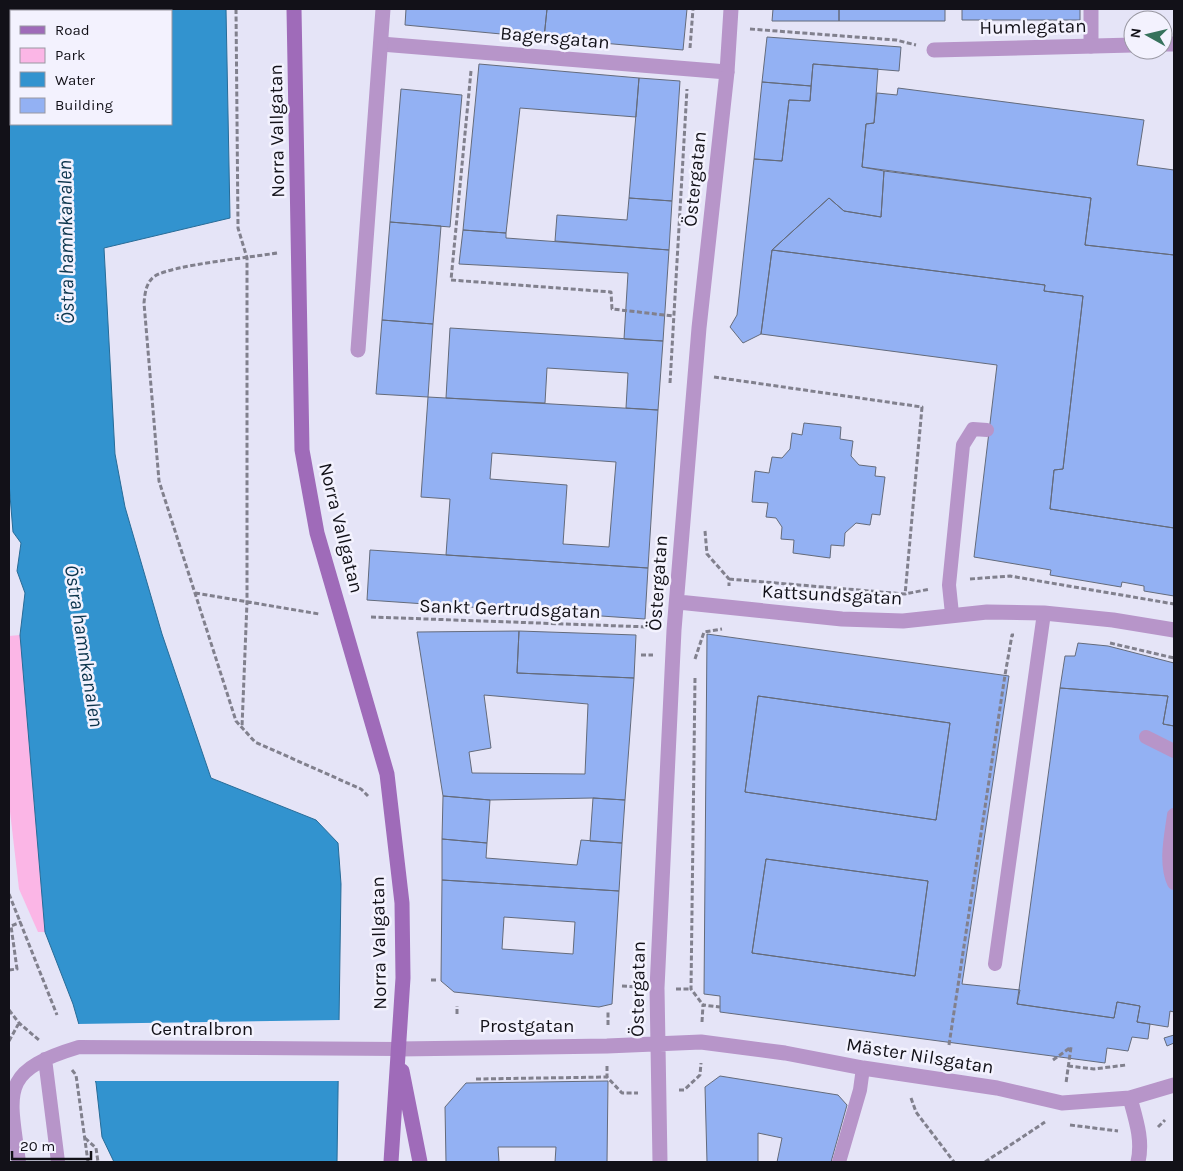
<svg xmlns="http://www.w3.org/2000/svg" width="1183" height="1171" font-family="Karla,sans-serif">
  <rect width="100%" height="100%" fill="#e5e4f7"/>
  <path fill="#fbb6e6" d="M20 635 45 932H38L19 889 9 803V636Z"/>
  <path fill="#3293cf" stroke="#286c98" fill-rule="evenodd" d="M9 9H226L230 218 104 248 115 454 125 507 162 634 211 778 316 820 338 843 341 884 337 1162H114L102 1137 96 1083 73 1004 45 932 20 635 25 593 17 571 21 543 13 532 9 483ZM11 11H171V124H11Z"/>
  <path fill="#e5e4f7" d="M341 1020V1081H93L76 1024Z"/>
  <path fill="#93b1f3" stroke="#646b7b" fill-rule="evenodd" d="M406 9H547L544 38 405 25Z
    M547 9H687L683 50 544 38Z
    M773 9H839V21H772Z
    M839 9H945V21H839Z
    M962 9H1080V20H962Z
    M767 37 901 47 899 71 813 64 811 86 762 82Z
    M479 64 639 78 636 117 520 108 506 233 463 230Z
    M813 64 878 69 874 123 866 124 862 167 884 171 881 217 844 211 829 198 772 250 761 334 743 343 730 327 737 315 754 159 782 161 789 100 810 101Z
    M639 78 680 81 672 201 629 198Z
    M762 82 811 86 810 101 789 100 782 161 754 159Z
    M898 88 1144 120 1137 165 1174 170V255L1085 245 1091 198 862 167 866 124 874 123 877 93 897 95Z
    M401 89 462 95 450 227 390 222Z
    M884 171 1091 198 1085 245 1174 255V528L1050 509 1054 470 1063 469 1083 296 1044 291 1045 285 772 250 829 198 844 211 881 217Z
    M629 198 672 201 669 250 555 241 557 215 627 220Z
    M390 222 441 226 433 324 382 320Z
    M463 230 506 233V238L669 250 663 341 624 339 628 273 459 264Z
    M772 250 1045 285 1044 291 1083 296 1063 469 1054 470 1050 509 1174 528V596L1144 591V586L1122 582 1121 587 1050 575 1051 570 974 557 997 365 761 334Z
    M382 320 433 324 428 397 376 394Z
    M450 328 663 341 658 410 626 408 628 373 547 368 545 403 446 398Z
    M428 397 658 410 648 568 446 555 450 499 421 497ZM492 453 616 462 609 547 563 544 567 485 490 479Z
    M804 423 841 427 840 439 853 441 851 456 859 465 876 467 875 476 885 477 880 515 872 514 870 525 856 523 845 533 844 546 831 545 830 558 793 553 794 540 781 539 782 527 776 518 766 517 768 503 752 502 755 471 769 473 772 457 782 458 790 449 792 433 802 435Z
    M370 550 648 568 645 619 367 600Z
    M519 631 517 673 634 678 625 800 593 798 490 800 443 796 417 632ZM484 695 588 704 585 774 472 773 469 752 491 748Z
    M519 631 636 635 634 678 517 673Z
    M707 634 1009 676 962 984 1020 990 1017 1004 1114 1018 1117 1002 1140 1006 1137 1022 1150 1024 1148 1039 1132 1037 1128 1051 1107 1048 1105 1063 720 1012V996L704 994ZM758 696 950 723 936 820 745 792ZM766 859 928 881 915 976 752 953Z
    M1078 643 1108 646 1174 663V726L1163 724 1168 696 1060 688 1065 656H1075Z
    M1060 688 1168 696 1163 724 1174 726V1012L1170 1011 1168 1027 1137 1022 1140 1006 1117 1002 1114 1018 1017 1004Z
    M758 696 950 723 936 820 745 792Z
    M443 796 490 800 487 843 442 839Z
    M593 798 625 800 622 843 590 841Z
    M442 839 487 843 486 858 577 865 581 840 622 843 619 891 442 880Z
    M766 859 928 881 915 976 752 953Z
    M442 880 619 891 612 1004 599 1007 454 992 441 981ZM504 917 575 922 573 954 502 949Z
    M1174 1035V1043L1167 1046 1164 1038Z
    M720 1076 838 1095 847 1105 831 1162H777L782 1138 758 1133V1162H707L705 1087Z
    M608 1081 607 1162H555L556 1147H498L499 1162H446L445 1107 466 1083Z"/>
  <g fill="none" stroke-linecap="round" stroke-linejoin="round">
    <path stroke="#81808d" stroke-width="3" stroke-dasharray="5 2.5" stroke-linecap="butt" d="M236 9 238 228 247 258V602L242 727
      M750 29 896 40 916 45
      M690 48 693 9
      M471 71 451 280 611 292 612 309 673 316
      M277 253C254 257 172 265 155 276 146 282 145 293 144 303L159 481 236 721 255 742 361 789 368 796
      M714 377 922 407 905 595
      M670 383 687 89
      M705 531 707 554 729 579V586
      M729 579 905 594 930 589
      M970 579 1010 576 1174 604
      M195 593 319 614
      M371 617 649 627
      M1110 643 1174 658
      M641 655H653
      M695 659 704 632 722 629
      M695 678 691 989 703 1005
      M9 894 57 1015
      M9 970 17 969 11 926 21 922
      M431 980H436
      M622 986 638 987
      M676 989H691
      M9 1010 19 1023 40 1041
      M457 1014V1006
      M702 1022 703 1005 720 1007
      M608 1025V1011
      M9 1041 19 1023
      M949 1045 1005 675 1012 635H1014
      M1053 1060 1071 1047 1066 1083
      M607 1066V1077L622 1093H638
      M1068 1066 1094 1069 1126 1065
      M72 1070 76 1075 88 1162
      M476 1079 607 1077
      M679 1090H684L700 1075 701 1063
      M911 1098 916 1112 954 1162
      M1070 1125 1118 1131
      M1158 1127 1165 1120
      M85 1138 96 1148 98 1162
      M985 1162 1045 1122"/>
    <path stroke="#b795c9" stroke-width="14" d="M952 614 949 585 963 445 973 429 987 430
      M1146 737 1174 751
      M1174 815C1171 837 1165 863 1174 883
      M995 964 1044 613
      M45 1059 58 1162
      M19 1162C9 1089 0 1071 79 1047L398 1049
      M839 1162 860 1090 863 1068"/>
    <path stroke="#b795c9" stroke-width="15" d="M1091 9V46
      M381 44 727 72"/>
    <path stroke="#b795c9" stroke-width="15" d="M1163 44H1174
      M934 50 1133 45
      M358 350 383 9
      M678 602 842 619 903 621 987 612 1044 613 1113 620 1174 630
      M398 1049 607 1046 701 1042 785 1053 863 1068 997 1088 1062 1103 1130 1098 1174 1085
      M1130 1098C1136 1120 1143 1140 1138 1162
      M660 1162 657 988 674 630 699 328 727 72 731 9"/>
    <path stroke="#9f6bb9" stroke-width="15" d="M294 9 302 450 317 533 387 774 402 903 403 978 391 1162
      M402 1071 420 1162"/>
  </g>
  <g text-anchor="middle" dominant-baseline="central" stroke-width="5" stroke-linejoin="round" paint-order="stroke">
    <g font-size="19" fill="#121118" stroke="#f3f2fe">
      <text transform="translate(1033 27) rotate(-1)">Humlegatan</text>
      <text transform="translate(555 38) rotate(5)">Bagersgatan</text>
      <text transform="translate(277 131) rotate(-91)">Norra Vallgatan</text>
      <text transform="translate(695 179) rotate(-84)">Östergatan</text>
      <text transform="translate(341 528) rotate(76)">Norra Vallgatan</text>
      <text transform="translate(658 583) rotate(-86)">Östergatan</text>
      <text transform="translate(832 595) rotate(3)">Kattsundsgatan</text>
      <text transform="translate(510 609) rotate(2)">Sankt Gertrudsgatan</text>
      <text transform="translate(379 943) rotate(-91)">Norra Vallgatan</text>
      <text transform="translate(638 989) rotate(-89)">Östergatan</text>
      <text x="527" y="1026">Prostgatan</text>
      <text x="202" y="1029">Centralbron</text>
      <text transform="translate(920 1056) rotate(9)">Mäster Nilsgatan</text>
    </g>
    <g font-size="20" font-style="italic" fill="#0b344d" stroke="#f3f2fe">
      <text transform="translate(66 242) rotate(-91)">Östra hamnkanalen</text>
      <text transform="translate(84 646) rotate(81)">Östra hamnkanalen</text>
    </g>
  </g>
  <rect width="1183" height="1171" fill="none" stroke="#121118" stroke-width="20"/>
  <rect x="10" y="10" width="162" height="115" fill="#f3f2fe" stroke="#9998a2"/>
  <rect x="20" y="26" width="25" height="8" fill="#9f6bb9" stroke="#9998a2"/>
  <text x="55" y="35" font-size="15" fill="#121118">Road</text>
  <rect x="20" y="48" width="25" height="15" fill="#fbb6e6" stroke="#9998a2"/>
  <text x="55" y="60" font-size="15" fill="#121118">Park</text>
  <rect x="20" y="72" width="25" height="15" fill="#3293cf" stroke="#9998a2"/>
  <text x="55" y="85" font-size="15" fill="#121118">Water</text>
  <rect x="20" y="98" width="25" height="15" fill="#93b1f3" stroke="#9998a2"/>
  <text x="55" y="110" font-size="15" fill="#121118">Building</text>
  <g transform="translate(1148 35) rotate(278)"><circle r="24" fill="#f3f2fe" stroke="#9998a2"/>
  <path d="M0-4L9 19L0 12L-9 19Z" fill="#36725c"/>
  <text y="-8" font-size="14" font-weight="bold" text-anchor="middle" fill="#121118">N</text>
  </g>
  <path d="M12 1151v8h79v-8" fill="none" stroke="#121118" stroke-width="2.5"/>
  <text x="20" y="1151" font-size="15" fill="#121118" stroke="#f3f2fe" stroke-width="4" paint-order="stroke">20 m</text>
</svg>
